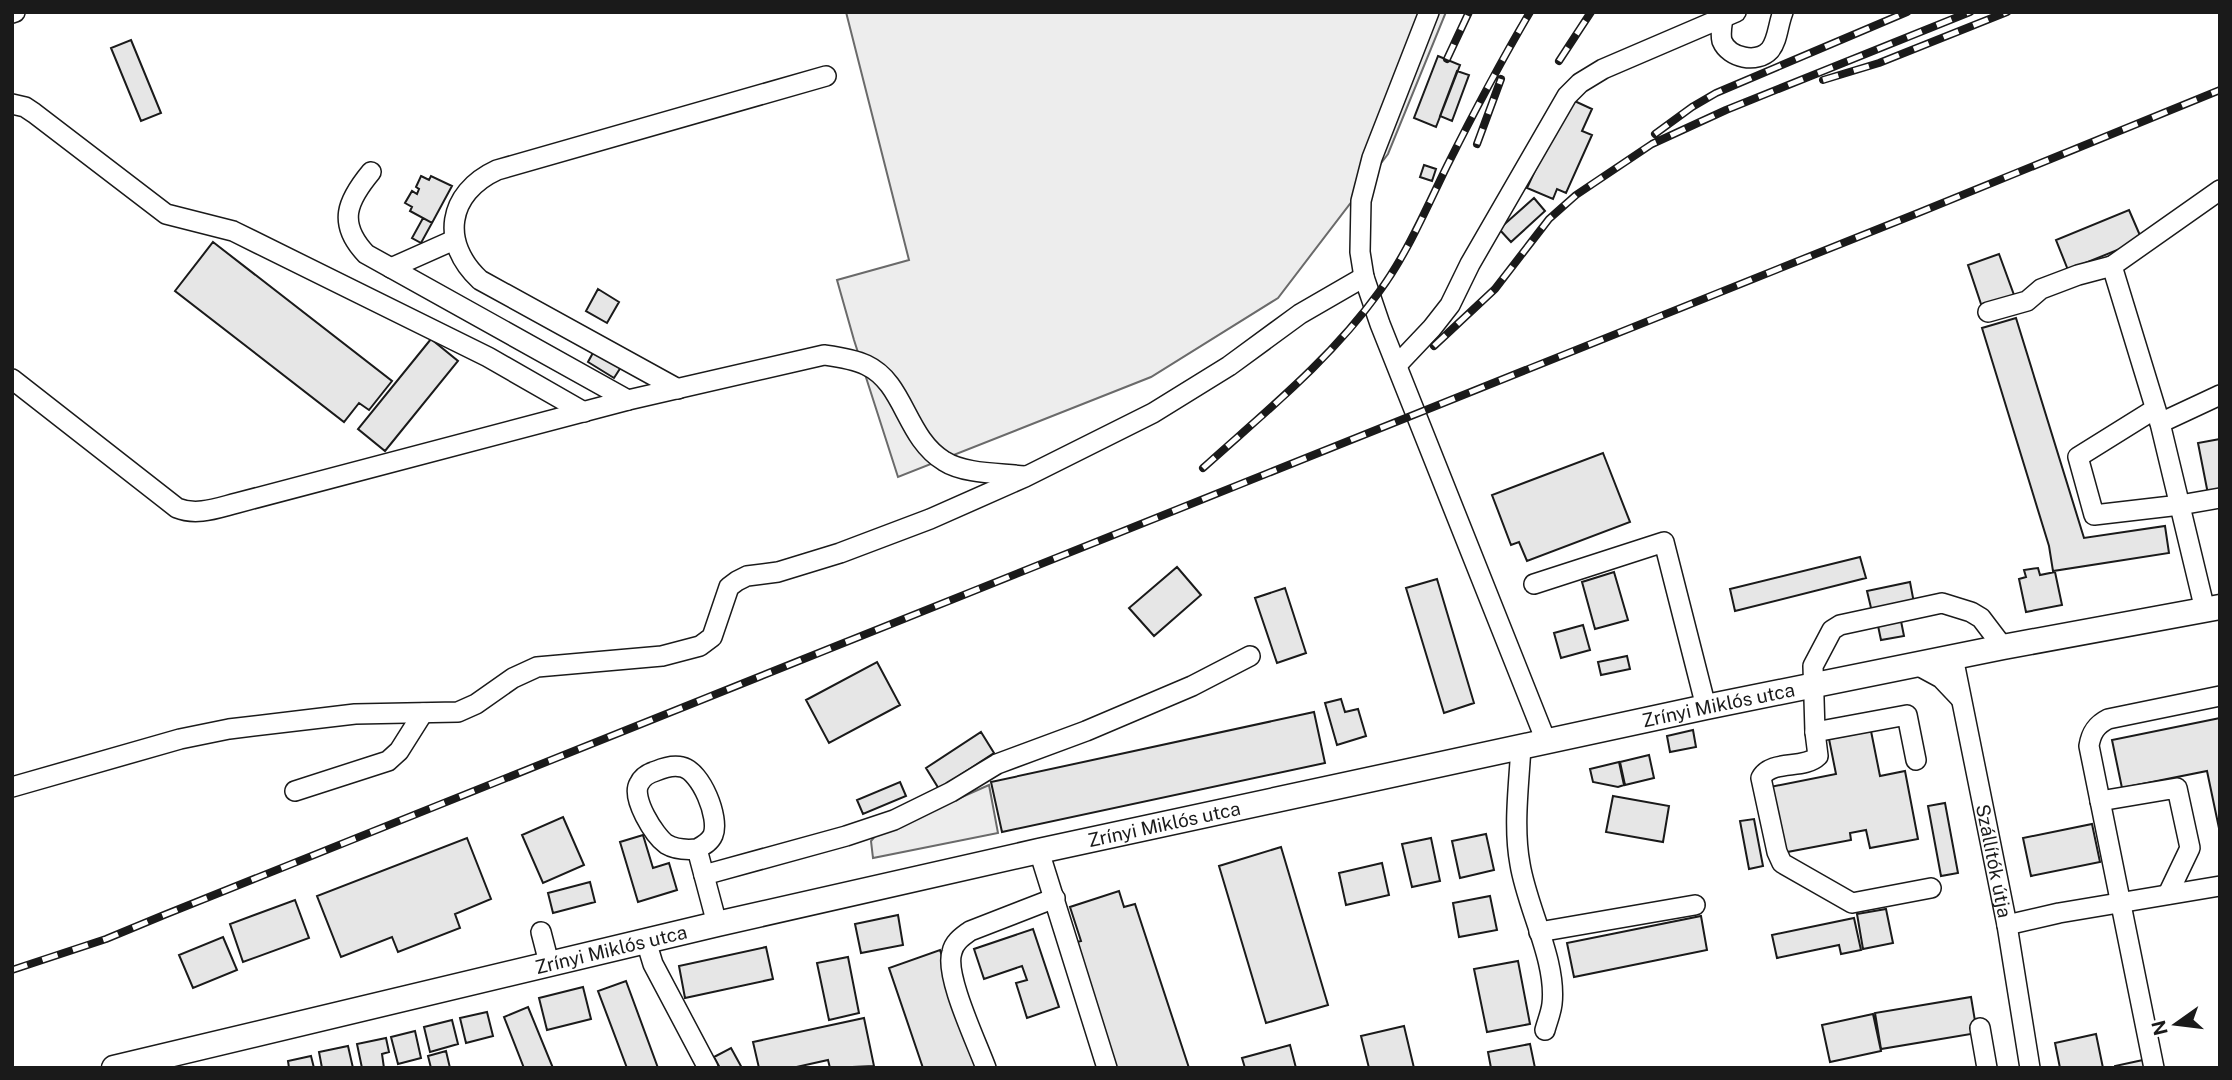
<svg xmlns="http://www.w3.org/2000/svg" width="2232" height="1080" font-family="'Public Sans',sans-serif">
  <rect width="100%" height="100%" fill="#fff"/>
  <path fill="#ededed" stroke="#6a6a6a" stroke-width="2" d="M846 12H1446L1388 154 1278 298 1151 377 898 477 854 340 837 280 909 260Z
    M989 785 998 833 873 858 871 841 876 835Z"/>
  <path fill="#e6e6e6" stroke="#1a1a1a" stroke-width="2" d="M131 40 161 113 141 121 111 48Z
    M1438 56 1460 65 1436 127 1414 118Z
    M1457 71 1469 75 1452 121 1440 116Z
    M1568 98 1592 109 1582 131 1592 135 1566 193 1557 189 1553 199 1527 188Z
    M1424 165 1436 169 1432 181 1420 177Z
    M421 176 429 180 431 176 452 186 432 223 410 211 412 207 405 203 412 191 417 194 419 189 416 187Z
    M1534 198 1545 211 1511 242 1499 229Z
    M2129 210 2142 240 2068 270 2056 240Z
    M423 218 432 223 421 243 412 238Z
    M213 242 392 381 369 410 359 403 344 422 175 291Z
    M1999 254 2014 295 1982 307 1968 265Z
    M598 289 619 302 607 323 586 311Z
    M2016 318 2084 538 2165 526 2169 553 2053 571 2049 546 1982 328Z
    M431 339 458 361 385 451 358 429Z
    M594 351 621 367 614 378 588 362Z
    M2220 439V492L2208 494 2198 443Z
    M1603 453 1630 522 1527 561 1519 542 1511 545 1492 495Z
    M1860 557 1866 578 1735 611 1730 589Z
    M1177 567 1201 595 1154 636 1129 608Z
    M2038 568 2040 575 2055 572 2062 605 2026 612 2019 579 2026 577 2024 570Z
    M1614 572 1628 620 1595 629 1582 582Z
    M1437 579 1474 703 1444 713 1406 588Z
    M1910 582 1914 603 1872 612 1867 591Z
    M1285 588 1306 653 1277 663 1255 598Z
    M1900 616 1904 636 1881 640 1877 621Z
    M1583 625 1590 650 1561 658 1554 633Z
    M1627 656 1630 669 1601 675 1598 662Z
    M877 662 900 705 829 743 806 700Z
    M1341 699 1345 712 1358 709 1366 736 1337 745 1325 703Z
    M1314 712 1325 763 1002 832 991 782Z
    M2220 718V833L2207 771 2122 788 2112 740Z
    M1693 730 1696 747 1670 752 1667 736Z
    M1871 731 1880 776 1905 771 1918 839 1870 848 1866 830 1850 833 1851 840 1782 853 1770 787 1836 774 1829 739Z
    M981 732 994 753 939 789 926 768Z
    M1649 755 1654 778 1625 785 1620 762Z
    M1619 762 1624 785 1618 787 1593 782 1590 769Z
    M900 782 906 796 863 814 857 800Z
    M1613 796 1669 806 1663 842 1606 832Z
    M1945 803 1958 873 1941 876 1928 806Z
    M563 817 584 865 543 883 522 835Z
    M1754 819 1763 866 1749 869 1740 821Z
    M2092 824 2100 862 2031 876 2023 838Z
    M1486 834 1494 870 1460 878 1452 841Z
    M643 835 653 868 669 863 677 890 638 902 620 842Z
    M467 838 491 899 455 914 460 928 398 952 392 937 341 957 317 896Z
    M1431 838 1440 881 1412 887 1402 844Z
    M1281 847 1328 1005 1266 1023 1219 866Z
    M1382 863 1389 895 1346 905 1339 873Z
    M590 882 595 902 553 913 548 893Z
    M1119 891 1124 907 1135 904 1189 1068H1114L1073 943 1081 941 1070 907Z
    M1490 896 1497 930 1459 937 1453 903Z
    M295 900 309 938 243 962 230 924Z
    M1886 909 1893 943 1863 949 1857 914Z
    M898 915 903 945 861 953 855 924Z
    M1701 916 1707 950 1574 977 1567 943Z
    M1854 918 1861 950 1841 954 1839 945 1777 958 1772 935Z
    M1033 929 1059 1007 1027 1018 1016 983 1027 980 1022 966 984 979 974 949Z
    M223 937 237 970 193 988 179 955Z
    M766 947 773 979 685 998 679 966Z
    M940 950 979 1068H923L889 968Z
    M848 957 859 1013 829 1020 817 963Z
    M1518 961 1530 1024 1487 1032 1474 969Z
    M626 981 658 1068H627L598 991Z
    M583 987 591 1019 547 1030 539 998Z
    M1971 997 1977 1033 1881 1049 1875 1013Z
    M528 1007 553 1068H524L504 1017Z
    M487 1012 493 1036 466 1043 460 1018Z
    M1873 1014 1881 1051 1830 1062 1822 1025Z
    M864 1018 874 1066 830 1068 828 1060 792 1068H759L753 1042Z
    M452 1020 458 1044 430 1052 424 1027Z
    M1404 1026 1414 1068H1369L1361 1036Z
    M415 1031 421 1058 398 1064 391 1037Z
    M2096 1034 2103 1068H2060L2055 1043Z
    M386 1038 389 1052 382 1054 384 1068H362L357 1044Z
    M1530 1044 1535 1068H1491L1488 1052Z
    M1290 1045 1296 1068H1245L1242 1058Z
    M348 1046 353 1068H322L319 1052Z
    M731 1048 742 1068H720L714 1057Z
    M446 1051 450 1068H431L428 1056Z
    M311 1056 314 1068H289L288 1061Z
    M2143 1060 2145 1068H2115V1066Z"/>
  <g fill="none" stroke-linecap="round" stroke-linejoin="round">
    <defs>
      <g id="minor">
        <path d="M1429 12 1372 158 1361 201 1360 252 1364 277 1380 324 1546 741"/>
        <path d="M12 13 15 12"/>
        <path d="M1723 18C1722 25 1720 33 1722 41 1729 58 1757 64 1770 50 1778 40 1778 24 1783 12"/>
        <path d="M12 104 25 107 34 113 166 214 233 231 488 357 584 412"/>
        <path d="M371 172C347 201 337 223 366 254L628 400"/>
        <path d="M391 268 454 240"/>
        <path d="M1988 312 2027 301 2041 289 2078 275 2112 266"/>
        <path d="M1397 365 1432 328 1450 305 1470 264 1567 96 1580 83 1603 69 1736 12"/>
        <path d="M12 379 177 508C197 516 217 508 237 503L628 400 824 355C838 357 853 359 866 365 905 383 905 437 944 461 964 474 1000 473 1024 476"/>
        <path d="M678 389 480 280C440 243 447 193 497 170L826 76"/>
        <path d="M2155 409 2078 457 2094 515 2180 505 2220 498"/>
        <path d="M2160 423 2112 266 2220 190"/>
        <path d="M1534 584 1664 542 1706 707"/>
        <path d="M2205 610 2160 423 2220 395"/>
        <path id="s1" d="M1953 657 2007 925 2030 1068"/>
        <path d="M1917 665 1941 678 1960 698"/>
        <path d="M1815 732 1907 715 1916 760"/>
        <path d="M1521 746C1519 785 1513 826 1520 864 1527 908 1557 961 1552 1004 1551 1013 1547 1022 1545 1030"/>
        <path d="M12 787 180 739 229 729 355 714 458 712 476 704 513 678 537 667 662 656 700 646 712 637 729 587 737 581 747 576 778 572 840 553 930 519 1025 477 1153 413 1229 366 1300 314 1364 277"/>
        <path d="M295 791 388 761 399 751 423 713"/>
        <path d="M2100 801 2177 788 2190 848 2168 894"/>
        <path d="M697 849C687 850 676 850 666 844 654 835 631 798 639 784 642 777 649 773 656 771 663 768 674 765 682 767 701 771 720 818 713 835 710 842 704 845 697 849L717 924"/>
        <path d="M1039 851 1107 1068"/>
        <path d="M704 875 846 836 894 820 951 792 997 764 1086 731 1192 686 1250 656"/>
        <path d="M1931 888 1852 903 1782 863 1777 852 1761 778C1771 759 1804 770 1818 756L1815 732 1813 666 1832 630 1840 625 1942 603 1971 612 1981 618 2003 647"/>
        <path d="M2007 925 2059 913 2220 886"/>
        <path d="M541 932 549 963"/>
        <path d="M1539 932 1695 905"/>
        <path d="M646 941 653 964 708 1068"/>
        <path d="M1980 1028 1987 1068"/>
        <path d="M986 1068C977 1043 944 975 952 952 954 942 962 937 970 931L1055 898"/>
        <path d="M2154 1068 2089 746C2091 733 2096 725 2108 719L2220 696"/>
      </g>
      <g id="major">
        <path id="s2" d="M114 1068 717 924 1039 851 1706 707 2003 647 2220 607"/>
      </g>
    </defs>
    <use href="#minor" stroke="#1a1a1a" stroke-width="22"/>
    <use href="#major" stroke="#1a1a1a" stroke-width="27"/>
    <use href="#minor" stroke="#fff" stroke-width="19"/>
    <use href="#major" stroke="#fff" stroke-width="24"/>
    <defs>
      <path id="rail" d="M1447 59 1469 12
        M1559 61 1591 12
        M1823 80 1879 63 2007 12
        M1655 134 1692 107 1716 93 1907 12
        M1477 144 1501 79
        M1434 346 1495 289 1549 219 1576 195 1652 144 1726 110 1970 12
        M1203 468C1265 412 1330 360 1379 292 1407 254 1426 209 1447 166 1473 114 1500 63 1530 12
        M12 970 106 939 164 915 1918 213 2220 90"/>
    </defs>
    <use href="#rail" stroke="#1a1a1a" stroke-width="8"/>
    <use href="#rail" stroke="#fff" stroke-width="5" stroke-dasharray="16" stroke-linecap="butt"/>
  </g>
  <g text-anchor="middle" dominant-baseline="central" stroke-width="5" stroke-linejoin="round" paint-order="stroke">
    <g font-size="19" fill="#1a1a1a" stroke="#fff">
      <text stroke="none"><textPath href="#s2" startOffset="1645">Zrínyi Miklós utca</textPath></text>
      <text stroke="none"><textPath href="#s2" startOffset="1078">Zrínyi Miklós utca</textPath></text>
      <text stroke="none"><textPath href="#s1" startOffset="208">Szállítók útja</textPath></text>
      <text stroke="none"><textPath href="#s2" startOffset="511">Zrínyi Miklós utca</textPath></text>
    </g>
  </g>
  <rect width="2232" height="1080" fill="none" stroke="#1a1a1a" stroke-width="28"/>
  <g transform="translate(2176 1024) rotate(256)" stroke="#ffffff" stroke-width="5" paint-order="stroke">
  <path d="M0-5L12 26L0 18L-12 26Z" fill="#1a1a1a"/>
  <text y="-10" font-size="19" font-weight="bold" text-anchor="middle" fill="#1a1a1a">N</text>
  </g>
</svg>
